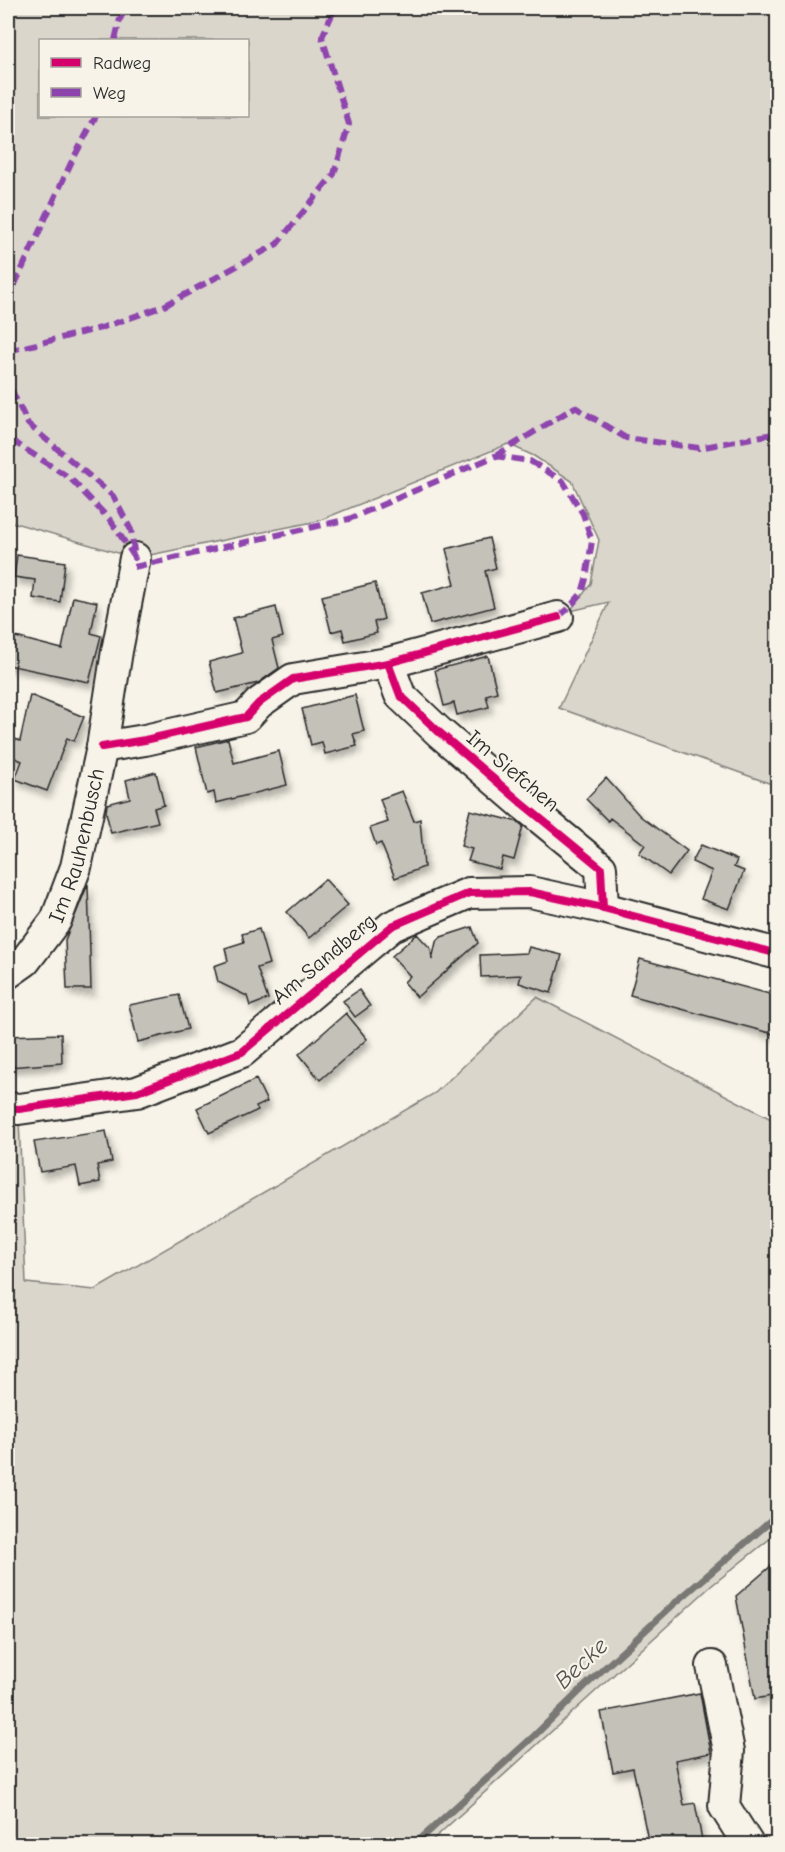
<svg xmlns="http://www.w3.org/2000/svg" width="785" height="1852" font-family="'Comic Neue',sans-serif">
  <defs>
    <filter id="shadow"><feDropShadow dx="3.5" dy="6" stdDeviation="3" flood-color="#0004"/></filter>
  </defs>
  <rect width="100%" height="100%" fill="#f7f3e8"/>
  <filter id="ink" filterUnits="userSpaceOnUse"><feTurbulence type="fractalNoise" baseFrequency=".0167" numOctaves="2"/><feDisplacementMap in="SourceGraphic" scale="12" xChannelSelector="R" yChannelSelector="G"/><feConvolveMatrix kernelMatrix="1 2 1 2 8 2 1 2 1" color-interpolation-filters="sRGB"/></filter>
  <g filter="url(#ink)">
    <path fill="#dad6cc" stroke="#82807c" stroke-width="1.5" fill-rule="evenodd" d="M8 8H777V786L559 708 609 602 570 611 591 584 599 540 572 481 534 456 508 444 318 521 135 558 8 521ZM40 40H248V116H40Z
      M537 997 777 1122V1533L711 1586 428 1844H8V1118L19 1119 26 1283 95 1290 435 1093Z"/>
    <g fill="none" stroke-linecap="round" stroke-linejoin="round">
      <path stroke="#7a7874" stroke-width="7" d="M415 1844 534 1736 585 1686 674 1604 778 1515"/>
    </g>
    <path fill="#c4c1b9" stroke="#2b2b2b" stroke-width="1.5" filter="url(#shadow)" d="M489 538 496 568 485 571 494 607 430 624 422 593 455 584 446 549Z
      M17 555 65 562 60 602 33 598 35 580 14 577Z
      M375 583 384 619 374 622 377 633 345 641 342 629 331 632 322 596Z
      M73 597 97 602 91 633 101 636 89 682 8 665V635L62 649Z
      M276 607 283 637 272 640 279 668 258 683 217 693 209 662 242 653 233 618Z
      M488 656 497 692 486 695 489 707 457 715 454 703 444 706 435 670Z
      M30 695 84 717 74 741 67 738 47 791 15 779 22 761 8 755V736L20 741Z
      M355 695 364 731 353 734 357 746 325 754 322 742 311 745 302 709Z
      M228 739 234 763 279 751 287 785 216 803 214 792 207 794 196 747Z
      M156 772 164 805 154 808 158 822 111 833 106 812 107 804 130 798 126 780Z
      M606 778 640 816 687 851 669 875 639 853 645 845 610 818 608 821 586 799Z
      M402 791 414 821 420 819 424 867 395 878 381 843 376 845 370 828 388 822 380 799Z
      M470 810 518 822 523 826 514 860 503 857 500 869 468 861 472 849 461 846Z
      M701 845 737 860 734 867 744 871 729 909 701 899 712 871 692 862Z
      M325 879 348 905 309 938 287 912Z
      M88 884 91 989H67L65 940Z
      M472 927 478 943 417 997 404 982 410 976 392 956 417 934 431 949 432 960 436 942 441 937Z
      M259 929 269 964 257 968 268 999 250 1006 247 996 218 982 214 966 228 961 225 948 244 942 242 934Z
      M529 947 562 955 551 993 519 983 521 975 481 977 480 955 527 953Z
      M640 959 777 996V1035L630 995Z
      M359 990 370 1006 355 1017 343 1001Z
      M179 995 188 1029 138 1042 129 1005Z
      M346 1013 367 1039 320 1080 299 1054Z
      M61 1034 62 1063 8 1067V1036Z
      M256 1079 267 1102 256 1107 258 1110 209 1133 197 1108Z
      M106 1131 112 1162 97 1165 100 1182 80 1186 76 1166 40 1172 34 1142Z
      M777 1561V1695L755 1699 736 1596Z
      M700 1693 711 1753 675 1760 684 1805 695 1803 703 1845H649L633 1768 613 1772 601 1712Z"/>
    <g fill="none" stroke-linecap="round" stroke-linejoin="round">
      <defs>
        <g id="minor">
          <path d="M388 663 400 695 439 732 524 805 601 868 603 908"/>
          <path d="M102 747 145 740 246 717 259 703 293 679 388 663 558 617"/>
          <path id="s1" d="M8 973 25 961 56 920 76 867 102 747 117 651 135 558"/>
          <path d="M8 1108 19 1109 137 1092 242 1052 392 926 469 893 530 892 603 908 778 954"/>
          <path d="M712 1666 729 1751 724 1806 748 1844"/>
        </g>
      </defs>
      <use href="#minor" stroke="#2b2b2b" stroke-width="34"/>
      <use href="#minor" stroke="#f7f3e8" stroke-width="30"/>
      <path stroke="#8e44ad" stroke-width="6" stroke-dasharray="12 6" stroke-linecap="butt" d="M115 40 120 19 126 8
        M8 321 10 295 71 163 96 116
        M8 351 101 328 164 306 277 244 334 174 349 124 322 37 335 8
        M8 372 11 389 28 424 113 496 131 530 135 558 111 521 70 478 8 438
        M495 456 575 407 626 438 699 448 778 433
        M134 567 349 519 495 456 530 461 563 481 583 514 592 541 586 579 582 593 567 610 558 617"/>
      <defs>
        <path id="cycleway" d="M388 663 400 695 439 732 524 805 601 868 603 908
          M102 747 145 740 246 717 259 703 293 679 388 663 558 617
          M8 1108 19 1109 137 1092 242 1052 392 926 469 893 530 892 603 908 778 954"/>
      </defs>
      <use href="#cycleway" stroke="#f7f3e8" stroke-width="11"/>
      <use href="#cycleway" stroke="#d6006c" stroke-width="8"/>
    </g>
  </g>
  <g text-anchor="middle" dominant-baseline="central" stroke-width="4.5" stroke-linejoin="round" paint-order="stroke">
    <g font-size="22" fill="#2b2b2b" stroke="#f7f3e8">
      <text transform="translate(513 771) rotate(40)">Im Siefchen</text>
      <text stroke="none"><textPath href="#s1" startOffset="150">Im Rauhenbusch</textPath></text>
      <text transform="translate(324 959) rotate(-40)">Am Sandberg</text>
    </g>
    <g font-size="24" font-style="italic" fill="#53524f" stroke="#f7f3e8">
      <text transform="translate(581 1663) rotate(-43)">Becke</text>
    </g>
  </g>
  <rect width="785" height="1852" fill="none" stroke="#f7f3e8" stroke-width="30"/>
  <rect x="15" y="15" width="755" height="1822" fill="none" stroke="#2b2b2b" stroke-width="2" filter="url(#ink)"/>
  <rect x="39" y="39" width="210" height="78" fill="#f7f3e8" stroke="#a5a39c" stroke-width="1.5"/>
  <rect x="51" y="58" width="30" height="9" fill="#d6006c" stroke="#a5a39c" stroke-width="1.5"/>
  <text x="93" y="69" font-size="18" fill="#2b2b2b">Radweg</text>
  <rect x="51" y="88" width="30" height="9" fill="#8e44ad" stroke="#a5a39c" stroke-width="1.5"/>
  <text x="93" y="99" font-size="18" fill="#2b2b2b">Weg</text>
</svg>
